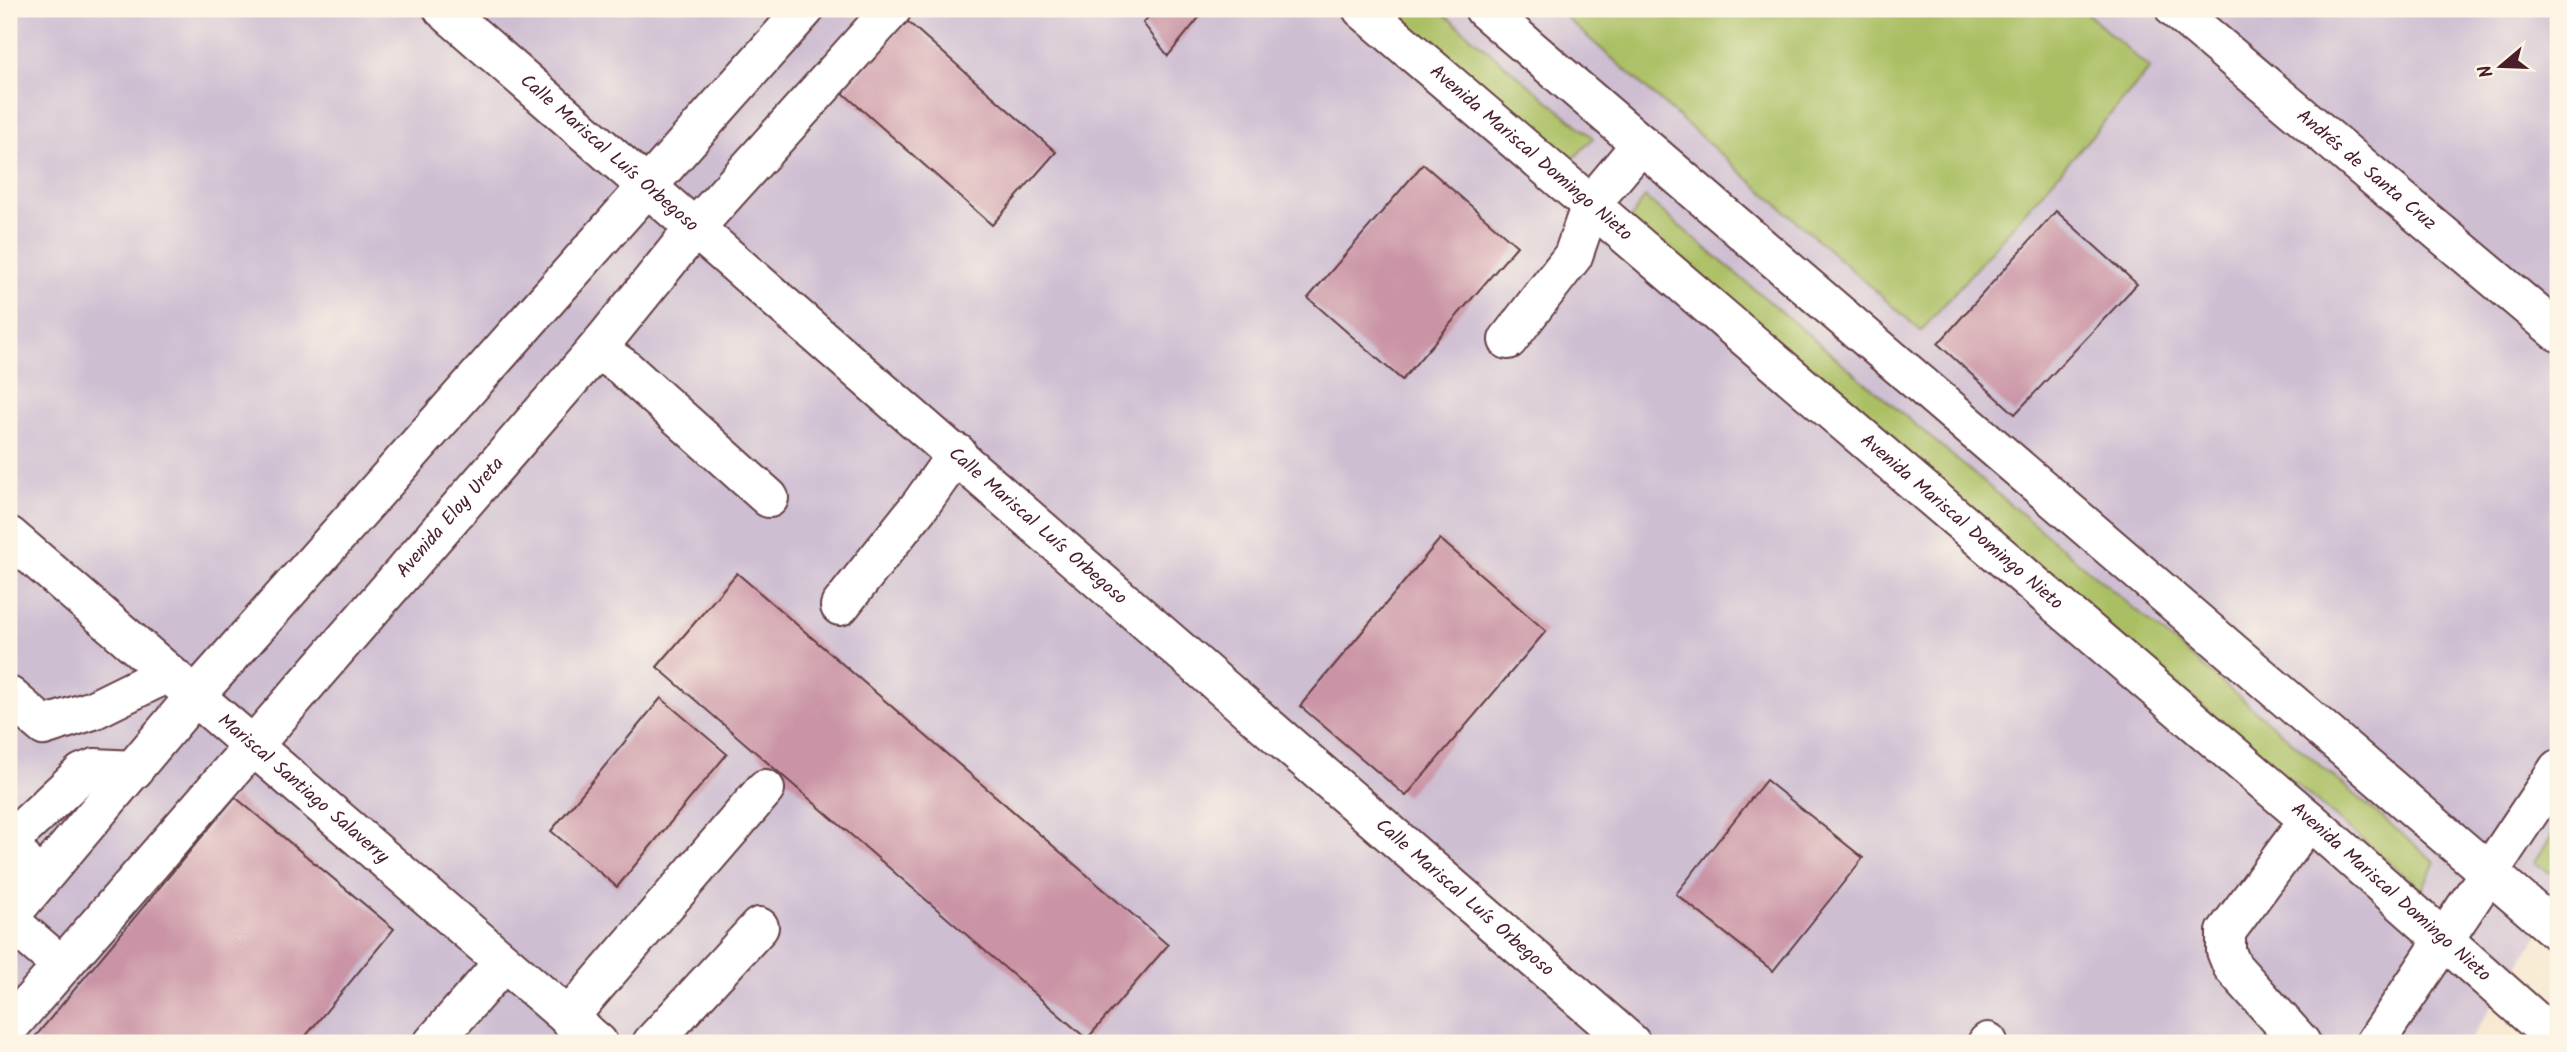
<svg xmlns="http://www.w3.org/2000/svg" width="2567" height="1052" font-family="Kalam,sans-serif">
  <rect width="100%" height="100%" fill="#fcf5e5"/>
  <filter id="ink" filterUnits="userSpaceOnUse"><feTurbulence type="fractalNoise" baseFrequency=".0143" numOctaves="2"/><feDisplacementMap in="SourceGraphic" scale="14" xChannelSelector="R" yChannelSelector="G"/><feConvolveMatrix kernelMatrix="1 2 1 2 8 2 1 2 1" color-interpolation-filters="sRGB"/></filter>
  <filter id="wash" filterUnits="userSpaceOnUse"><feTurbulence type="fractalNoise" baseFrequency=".00686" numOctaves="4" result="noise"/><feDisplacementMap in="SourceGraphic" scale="28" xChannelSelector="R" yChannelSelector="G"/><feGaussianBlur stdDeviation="1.57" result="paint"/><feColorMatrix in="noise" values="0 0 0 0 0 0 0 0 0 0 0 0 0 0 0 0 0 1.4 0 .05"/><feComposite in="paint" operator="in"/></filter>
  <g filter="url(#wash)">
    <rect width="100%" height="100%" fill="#f6e5cb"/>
    <path fill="#cdbed2" d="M9 9H2558V905L2468 1043H9Z"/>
    <path fill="#aabf63" stroke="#7a6f47" stroke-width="2" d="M1373 9H1438L1593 138 1562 171Z
      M1556 9H2082L2150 69 1921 331Z
      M1645 197 2435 862 2422 890 1627 224Z
      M2558 827V878L2534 862Z"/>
    <g id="blocks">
      <path fill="#ca94a6" d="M1155 9H1206L1168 56 1143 23Z
        M907 21 1056 152 992 225 843 93Z
        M1423 164 1517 246 1402 380 1308 298Z
        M2056 211 2137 284 2015 414 1938 344Z
        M1440 539 1546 631 1406 796 1300 706Z
        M737 573 1168 945 1087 1039 657 667Z
        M661 698 727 754 617 887 551 831Z
        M1766 780 1863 858 1773 971 1676 894Z
        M235 797 394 929 300 1043H40L34 1038Z"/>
    </g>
  </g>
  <g filter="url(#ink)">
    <use href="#blocks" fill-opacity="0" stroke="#643d43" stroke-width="2"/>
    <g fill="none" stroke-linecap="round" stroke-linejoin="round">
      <defs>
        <g id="minor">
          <path id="s1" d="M443 9 1631 1043"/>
          <path id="s2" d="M2175 9 2558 332"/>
          <path d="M1508 340 1573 256 1591 204 1641 144"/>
          <path d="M597 349 623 367 769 498"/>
          <path id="s3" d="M9 536 598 1043"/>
          <path d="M840 606 921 504 957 453"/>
          <path d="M9 696 44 726 93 710 168 673"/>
          <path d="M38 882 13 846 14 837 82 773 95 768 134 770"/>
          <path d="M9 917 195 696 805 9"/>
          <path d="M9 920 62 966"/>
          <path d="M568 1018 765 789"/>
          <path id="s4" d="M9 1027 597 349 695 228 892 9"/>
          <path d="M433 1043 503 963"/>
          <path d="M652 1043 759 927"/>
          <path d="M1987 1043 1988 1042"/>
          <path d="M2301 1043 2232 966 2226 951V932L2309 820"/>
          <path d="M2375 1043 2558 769"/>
        </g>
        <g id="major">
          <path id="s5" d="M1362 9 2309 820 2558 1041"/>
          <path d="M1484 9 2558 932"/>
        </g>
      </defs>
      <use href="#minor" stroke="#643d43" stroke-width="42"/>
      <use href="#major" stroke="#643d43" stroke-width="42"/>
      <use href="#minor" stroke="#fff" stroke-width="38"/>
      <use href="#major" stroke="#fff" stroke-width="38"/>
    </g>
  </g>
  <g text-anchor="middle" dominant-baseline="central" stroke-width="5" stroke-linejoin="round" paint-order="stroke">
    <g font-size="19" fill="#4a1f2b" stroke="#fcf5e5">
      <text stroke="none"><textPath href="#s1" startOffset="220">Calle Mariscal Luís Orbegoso</textPath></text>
      <text stroke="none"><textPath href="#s5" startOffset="222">Avenida Mariscal Domingo Nieto</textPath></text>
      <text stroke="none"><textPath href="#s2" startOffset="250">Andrés de Santa Cruz</textPath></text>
      <text stroke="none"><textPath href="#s4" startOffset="674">Avenida Eloy Ureta</textPath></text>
      <text stroke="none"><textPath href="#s5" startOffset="789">Avenida Mariscal Domingo Nieto</textPath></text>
      <text stroke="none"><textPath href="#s1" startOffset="788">Calle Mariscal Luís Orbegoso</textPath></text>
      <text stroke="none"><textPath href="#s3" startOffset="388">Mariscal Santiago Salaverry</textPath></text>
      <text stroke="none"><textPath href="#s5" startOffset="1356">Avenida Mariscal Domingo Nieto</textPath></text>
      <text stroke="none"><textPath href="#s1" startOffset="1354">Calle Mariscal Luís Orbegoso</textPath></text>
    </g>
  </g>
  <rect width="2567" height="1052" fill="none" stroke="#fcf5e5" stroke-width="35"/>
  <g transform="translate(2501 66) rotate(251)" stroke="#fcf5e5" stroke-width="5" paint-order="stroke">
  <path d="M0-5L12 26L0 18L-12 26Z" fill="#4a1f2b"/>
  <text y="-10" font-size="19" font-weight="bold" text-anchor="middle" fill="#4a1f2b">N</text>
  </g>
</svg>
